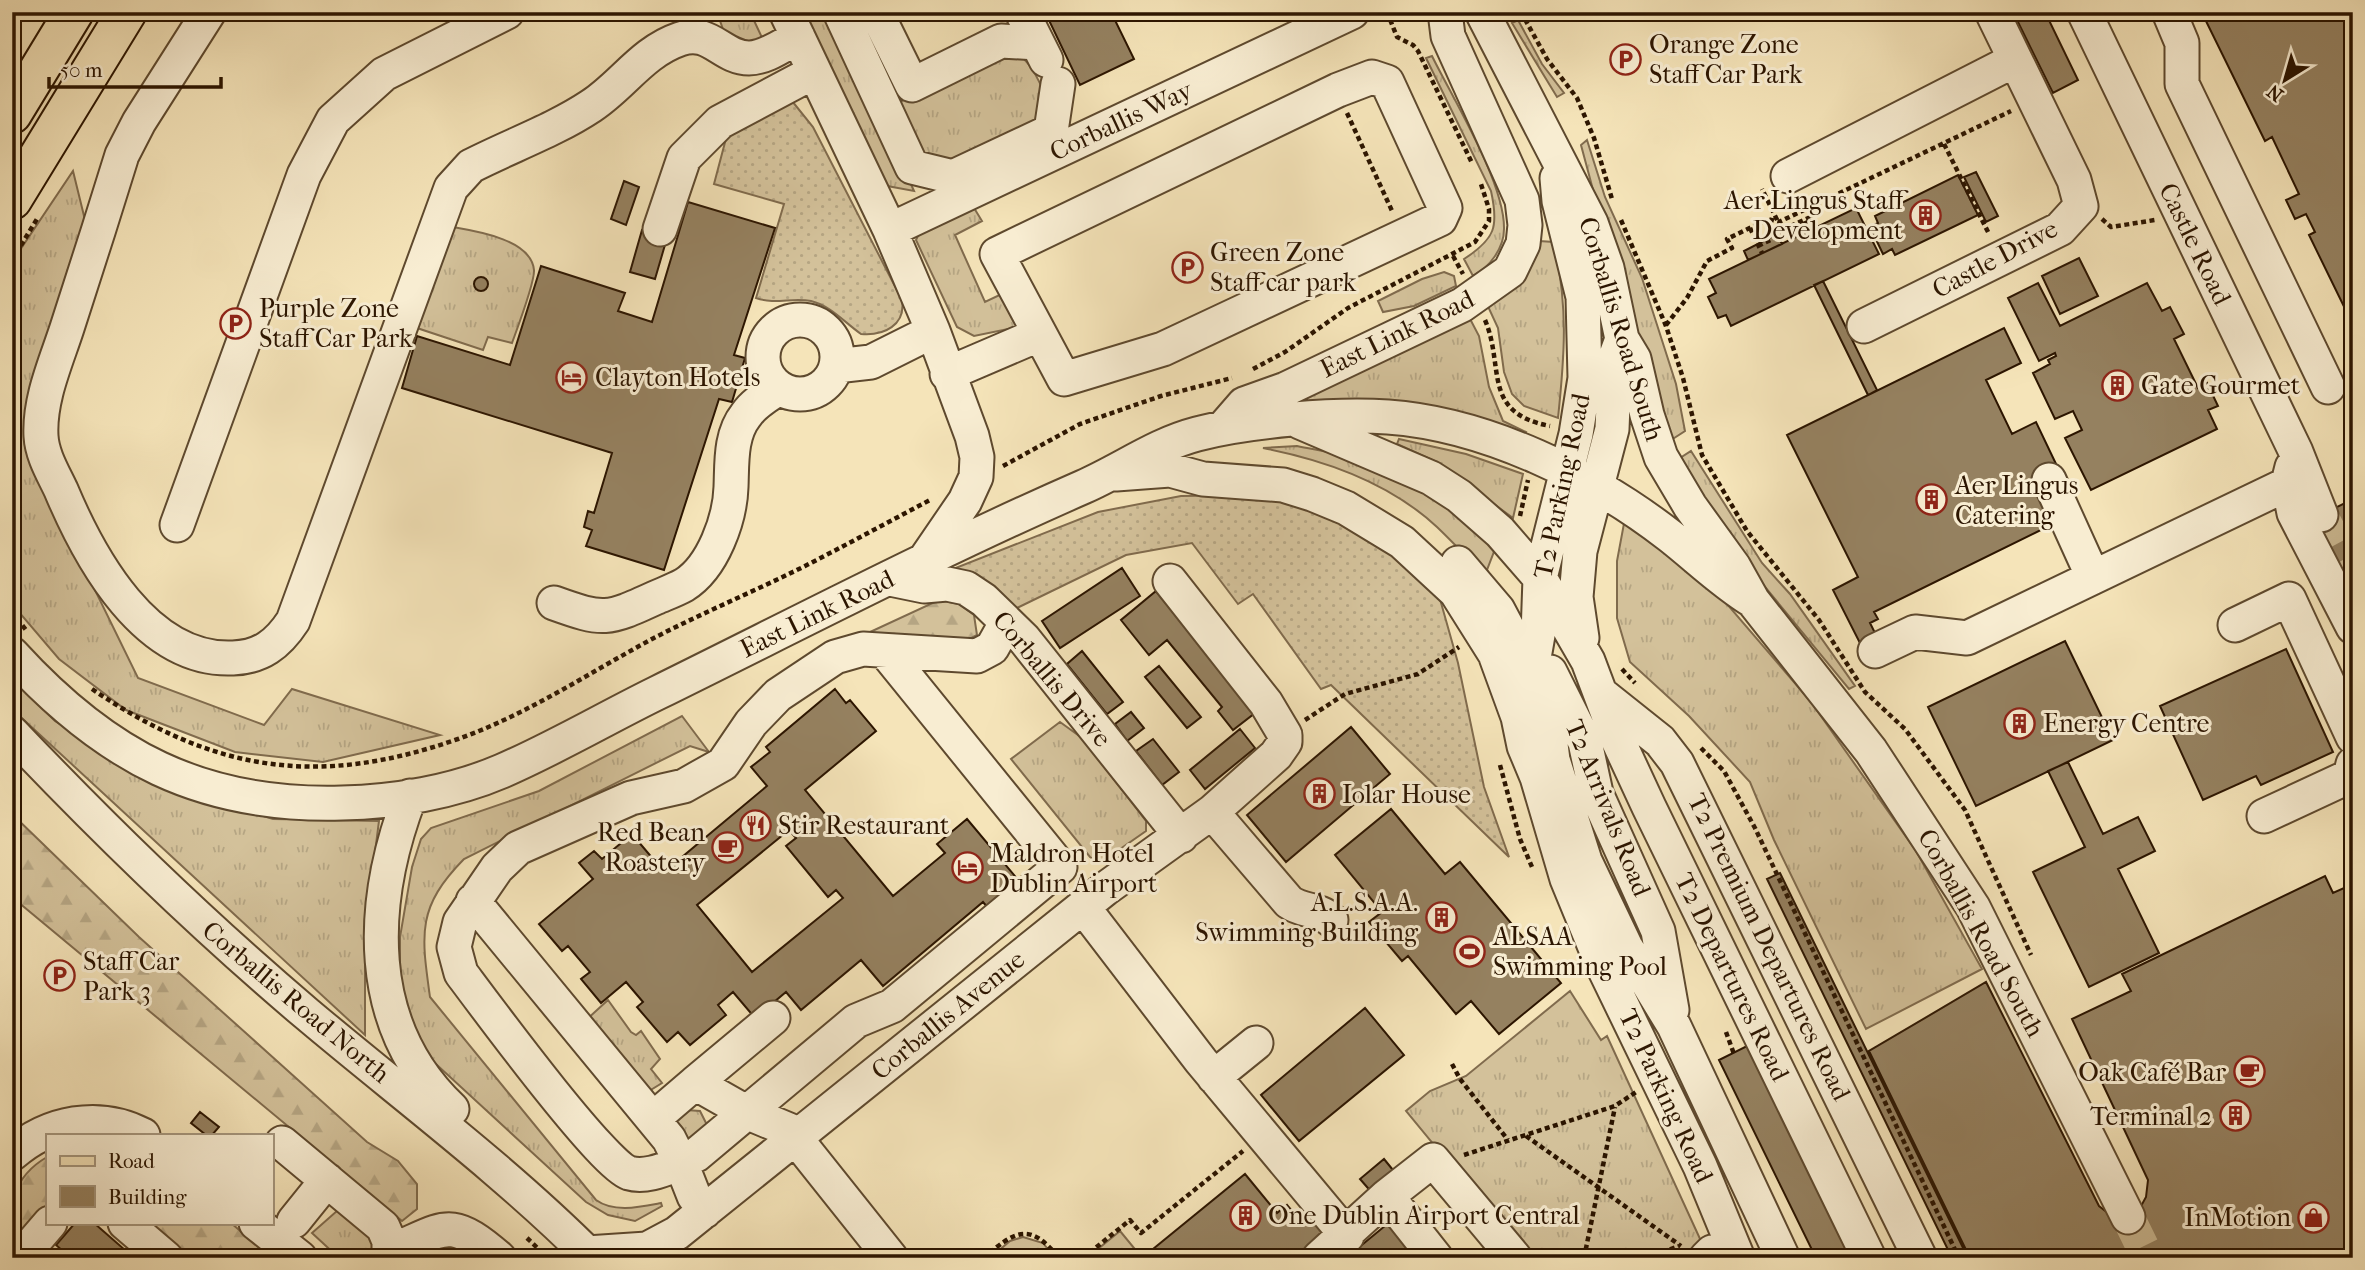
<svg xmlns="http://www.w3.org/2000/svg" width="2365" height="1270" font-family="'IM FELL French Canon',serif">
  <defs>
    <pattern id="grass-tufts" width="24" height="20" patternUnits="userSpaceOnUse" patternTransform="scale(1.75)"><rect width="24" height="20" fill="#d3c19a"/><path d="M3 7l-1-3M5 7V3M7 7l1-3M15 17l-1-3M17 17v-4M19 17l1-3" fill="none" stroke="#b5a583"/></pattern>
    <pattern id="forest-firs" width="22" height="20" patternUnits="userSpaceOnUse" patternTransform="scale(1.75)"><rect width="22" height="20" fill="#d3c19a"/><path d="M5 1l3.5 6h-7zM16 11l3.5 6h-7z" fill="#b5a583"/></pattern>
    <pattern id="garden-dots" width="8" height="8" patternUnits="userSpaceOnUse" patternTransform="scale(1.75)"><rect width="8" height="8" fill="#d3c19a"/><path d="M2 2h.1M6 6h.1" fill="none" stroke="#b5a583" stroke-width="1.8" stroke-linecap="round"/></pattern>
  </defs>
  <rect width="100%" height="100%" fill="#f5e4b9"/>
  <filter id="stains"><feTurbulence type="fractalNoise" baseFrequency=".00286" numOctaves="4"/><feColorMatrix values="0 0 0 0 .2 0 0 0 0 .09 0 0 0 0 .02 0 0 0 .5 -.17"/></filter>
  <radialGradient id="worn" r=".72"><stop offset=".6" stop-color="#630" stop-opacity="0"/><stop offset="1" stop-color="#630" stop-opacity=".3"/></radialGradient>
  <path fill="url(#grass-tufts)" stroke="#806b4d" stroke-width="2" d="M717 12H750L765 44 727 41Z
    M798 12H834L914 191 882 185Z
    M1518 20 1542 64 1564 93 1557 97 1512 23Z
    M1017 53C1034 65 1051 99 1047 120L952 172 915 164 889 107 1001 54Z
    M1432 56C1453 99 1505 183 1504 229 1504 248 1490 267 1473 276L1464 259C1495 239 1499 227 1491 191L1426 58Z
    M1587 140 1605 197 1642 278 1676 384 1685 431 1668 442 1640 346 1628 286 1596 201 1581 145Z
    M73 171 85 220 40 373 25 447 138 678 264 725 292 689 440 735 323 762 235 752 126 710 59 659 12 604V262Z
    M971 203 982 221 955 235 985 302 1006 292 1018 327 974 336 957 327 916 240 922 227Z
    M452 227C475 231 531 239 534 270 535 282 517 329 512 343L488 337 483 350 417 328Z
    M1539 241 1554 242C1568 307 1565 352 1558 418L1524 406 1512 394 1504 372 1498 328 1485 300Z
    M1444 272 1454 276 1456 286 1414 306 1383 312 1378 301 1422 279Z
    M1468 315 1479 336 1489 387 1503 421 1526 432 1522 439 1304 402 1300 396Z
    M1399 439 1466 454 1523 474 1513 518 1435 461 1397 444Z
    M1297 446C1316 450 1337 453 1356 459 1410 476 1455 510 1495 549L1487 570 1501 593C1480 571 1459 548 1437 527 1390 483 1325 460 1263 448Z
    M1691 451 1762 563 1790 594 1855 686 1849 689 1756 576 1677 460Z
    M1625 518 1715 590 1811 702 1916 851 1982 969 1866 1029 1774 840 1750 782 1689 716 1630 662 1617 618V561Z
    M12 679 55 721 152 782 273 819 379 821 365 931V1035L12 709Z
    M682 716 709 752 690 746 464 859C417 907 421 933 430 997L596 1200C614 1213 640 1207 661 1203L662 1206 635 1221 608 1215 586 1202 425 1054 400 987V937L412 867 421 839 431 828 539 791Z
    M1060 722 1082 738 1146 821V831L1100 863 1090 857 1011 759Z
    M1570 991 1601 1040 1607 1036 1701 1241 1680 1258H1527L1406 1111 1430 1091 1466 1076Z
    M608 1000 631 1032 636 1035 641 1031 660 1059 651 1069 662 1083 649 1091 585 1021Z
    M686 1110 700 1111 709 1129 693 1141 677 1132V1122Z
    M338 1210 374 1240 370 1258H339L312 1233Z
    M1120 1231 1139 1254 1134 1258H1087Z
    M1023 1237 1043 1243 1055 1258H990L1010 1241Z"/>
  <path fill="url(#forest-firs)" stroke="#806b4d" stroke-width="2" d="M939 600 959 604 974 615 977 635 966 641 855 639Z
    M12 814 139 937 367 1142 398 1161 417 1184V1209L402 1221 12 897Z
    M47 1157V1207L16 1245C4 1209 14 1176 47 1157Z
    M146 1223H231L272 1258H186Z"/>
  <path fill="url(#garden-dots)" stroke="#806b4d" stroke-width="2" d="M788 96 813 127 902 300C906 325 884 336 861 334 844 322 831 306 811 301 792 297 776 305 756 298L784 204 714 184 728 131Z
    M1257 495 1313 509 1364 532 1438 592 1458 663 1484 787 1509 857 1331 685 1321 689 1253 594 1238 604 1192 543 1126 555 1017 608 990 585 953 569 1098 512 1181 496Z"/>
  <path fill="#958160" stroke="#2c1500" stroke-width="2" fill-rule="evenodd" d="M1045 12H1111L1134 59 1080 85Z
    M2028 12H2045L2078 80 2053 93 2016 18Z
    M2210 12H2353V325L2309 235 2315 232 2306 214 2295 219 2286 200 2299 194 2272 137 2265 141 2203 15Z
    M1976 172 1998 216 1986 222 1964 177Z
    M1958 175 1978 215 1895 255 1892 249 1883 254 1870 227 1878 223 1875 216Z
    M624 181 639 187 626 225 611 219Z
    M688 202 775 228 734 355 745 358 732 402 719 399 664 570 586 546 592 530 584 527 588 511 594 513 612 453 402 388 417 336 510 365 541 266 625 293 618 311 652 322Z
    M1856 208 1879 254 1731 326 1726 315 1718 318 1708 297 1716 293 1709 279Z
    M642 230 667 238 655 279 630 272Z
    M1777 234 1782 244 1748 260 1744 251Z
    M2079 258 2098 296 2060 314 2042 276Z
    M474 284a7 7 0 1 1 14 0a7 7 0 1 1-14 0Z
    M1823 281 1877 390 1868 395 1814 285Z
    M2038 283 2060 326 2147 283 2162 311 2170 307 2184 334 2174 339 2198 388 2207 383 2218 406 2208 410 2217 429 2091 490 2065 438 2082 430 2073 411 2055 419 2033 373 2050 364 2048 360 2056 356 2055 353 2039 361 2008 298Z
    M2004 328 2021 363 1986 380 2012 434 2036 422 2057 466 2055 523 1874 612 1878 619 1870 623 1880 643 1864 651 1833 590 1858 577 1787 435Z
    M2353 499V625L2301 525Z
    M1122 568 1140 596 1060 648 1042 621Z
    M1156 591 1255 713 1233 730 1218 711 1222 707 1167 640 1149 655 1121 620Z
    M2065 641 2113 740 1976 806 1928 707Z
    M2286 649 2333 752 2261 785 2256 776 2203 800 2160 706Z
    M1082 651 1123 702 1107 714 1067 664Z
    M1159 666 1201 717 1187 728 1145 677Z
    M835 689 846 703 850 700 876 731 805 790 893 896 945 853 937 844 967 819 1019 881 988 908 983 902 883 986 861 960 801 1010 786 992 755 1018 733 992 718 1005 726 1015 690 1045 678 1032 667 1042 637 1007 643 1002 626 982 601 1003 581 979 590 972 568 946 562 951 539 924 593 879 579 863 594 851 602 859 632 834 664 872 767 786 751 767 770 752 766 747ZM789 830 796 838 786 846 828 897 836 890 843 898 752 972 697 905Z
    M1131 712 1144 728 1127 741 1115 724Z
    M1351 727 1390 774 1286 862 1247 815Z
    M1240 729 1255 748 1205 789 1190 770Z
    M1153 739 1179 772 1162 785 1136 751Z
    M2068 762 2103 834 2138 817 2155 851 2118 869 2159 953 2089 987 2033 872 2085 847 2048 771Z
    M1391 809 1445 874 1460 862 1561 983 1499 1034 1471 1001 1456 1014 1408 956 1402 961 1369 922 1382 912 1335 855Z
    M1780 873 1968 1258H1952L1767 879Z
    M2325 876 2333 893 2353 884V1258H1970L1869 1051 1986 982 2099 1206 2113 1217 2140 1208 2146 1197 2148 1180 2072 1019 2131 991 2122 974Z
    M1365 1008 1404 1055 1299 1141 1261 1095Z
    M1747 1046 1851 1258H1816L1719 1060Z
    M200 1112 219 1127 212 1135H206L191 1123Z
    M1384 1159 1397 1175 1374 1195 1360 1179Z
    M1245 1174 1277 1213 1287 1205 1302 1223 1310 1216 1325 1235 1298 1258H1142Z
    M1397 1216 1417 1258H1346Z
    M75 1223H94L125 1250 121 1255 124 1258H60L64 1252 56 1245Z"/>
  <g fill="none" stroke-linecap="round" stroke-linejoin="round">
    <path stroke="#cdbb94" stroke-width="33" stroke-dasharray="33 17" stroke-linecap="butt" d="M2321 515 2353 575
      M2128 1217 2148 1258"/>
    <defs>
      <path id="minor" d="M209 12 139 122 122 155C104 213 86 270 67 328 56 362 39 399 41 436 42 455 53 473 61 490 90 559 146 662 233 658 261 657 278 644 293 621L451 188 471 166C510 146 555 130 591 106 623 85 642 52 680 39 710 28 722 58 749 58 766 58 784 44 798 37
        M786 12 890 230 933 331 972 436 977 457 976 477 965 501 926 558
        M840 12 912 167 953 177 1051 131 1058 84
        M876 12 912 85 1001 41 1037 43
        M1022 12 1046 60
        M1482 12 1591 223 1607 268 1622 339 1634 359 1647 415 1661 457 1690 506 1734 567 1753 601 1871 751 1973 907 2128 1217
        M2084 12 2296 452 2321 515
        M2169 12 2182 43V84L2328 387
        M1372 77 1387 82 1445 208 1440 219 1163 349 1064 379 997 254 1338 90Z
        M1788 176 2015 60
        M660 229 684 158 720 122 814 72
        M890 230 1352 12
        M763 357a37 37 0 1 1 74 0a37 37 0 1 1-74 0Z
        M1864 326 2060 229 2081 206 2074 180 1992 12
        M836 366 871 362 933 331
        M947 374 1038 335
        M1300 422 1431 478 1459 496 1500 532 1540 578 1588 661 1617 738 1649 807 1869 1258
        M1224 427 1244 404 1286 389 1462 305 1510 271 1523 244 1525 225 1522 200 1448 36 1445 12
        M2292 467 2288 483 2294 513 2353 627
        M1116 474 1170 470 1203 479 1283 485 1312 494 1346 508 1402 542 1456 592 1495 654 1518 717 1524 746 1537 777 1567 879 1602 964 1700 1166 1738 1258
        M2049 480 2093 577
        M177 525 304 175 333 120 384 74 507 12
        M1458 563 1498 610 1545 698 1553 760 1585 861 1626 947 1674 1026 1783 1258
        M890 579 924 586 947 584 966 588 984 600 1024 639 1181 836
        M554 603C604 621 607 620 655 598 664 594 675 590 684 585 713 567 730 519 731 487 732 463 730 435 746 415 754 403 767 396 779 388
        M2235 625 2289 599 2353 737
        M1582 638 1576 597 1580 551 1612 429 1615 358 1622 339
        M1875 651 1915 632 1967 638 2304 476
        M12 654C106 757 201 807 342 803 395 802 453 792 502 771 555 748 606 718 657 693 799 623 939 550 1083 487 1122 470 1155 445 1197 434 1246 421 1337 413 1388 417 1486 424 1593 476 1670 536 1698 558 1722 582 1753 601
        M1550 672 1585 742 1596 793 1658 931 1672 1010
        M1531 675 1538 635 1540 578 1576 434 1585 378 1583 297 1559 201 1557 178
        M1601 694 1660 741 1677 763 1920 1258
        M12 733C106 832 203 926 307 1014 403 1095 503 1169 592 1258
        M410 796C369 903 363 1025 452 1109
        M1212 812 1289 902C1303 912 1318 908 1331 920
        M2264 816 2350 776 2353 764
        M473 901 669 1139 681 1163C665 1169 646 1178 629 1173 602 1164 485 1005 461 973L454 947 460 922 497 868 518 848 631 798 684 786 723 764 751 723 778 695 835 657 863 649 977 656 992 648 1006 623
        M1083 907 1201 1061 1347 1236
        M1214 1077 1256 1043
        M695 1083 773 1018
        M653 1119 695 1083 746 1112 789 1130 891 1258
        M282 1143 383 1227 389 1241V1258
        M12 1154C48 1122 99 1112 143 1135
        M1387 1196 1433 1160 1515 1258
        M705 1211 694 1196 681 1163 696 1155 856 1021 892 1006 1060 867 885 651
        M294 1221 327 1180
        M125 1223 166 1258
        M256 1223 300 1258
        M391 1251C446 1228 449 1215 499 1258
        M587 1253 647 1249 677 1233 1105 889 1212 812 1276 755 1285 742V735L1266 703 1170 581
        M20 1258 50 1223
        M1319 1258 1387 1196 1436 1258
        M1706 1258 1712 1252"/>
      <path id="major" d="M12 114 74 12
        M12 200 127 12"/>
    </defs>
    <use href="#minor" stroke="#5e492e" stroke-width="37"/>
    <use href="#major" stroke="#2c1500" stroke-width="42"/>
    <path stroke="#2c1500" stroke-width="4.5" stroke-dasharray="5 3.5" stroke-linecap="butt" d="M1387 12 1397 37 1413 45 1418 51 1472 163
      M1521 12 1547 59 1577 98 1594 138 1612 199
      M1347 113 1393 213
      M1944 144 1989 234
      M2102 219 2111 227 2155 220
      M1621 220 1666 326 1683 378 1702 455 1747 531 1819 620 1865 692 1905 729 1965 810 2031 955
      M1750 228 1762 253
      M1758 246 1814 219 1813 216 1782 230 1762 189
      M1453 256 1463 274
      M12 260 37 219
      M1485 320C1505 367 1481 413 1550 426
      M1666 325 1687 298 1707 261 1732 248 1727 239 1768 219 1779 222 2011 111
      M1253 369 1285 352 1348 308 1475 242 1489 221V209L1480 181
      M1003 466 1080 424 1161 396 1232 378
      M1520 516 1528 480
      M12 612 26 630
      M1622 669 1635 683
      M92 689C214 772 318 788 458 739 526 715 589 673 652 639 702 613 755 591 805 566 848 544 890 521 932 499
      M1305 720 1345 694 1418 674 1459 647
      M1701 748 1724 771 1755 828 1959 1258
      M1500 765 1520 839 1532 867
      M1726 1032 1734 1054
      M1452 1064 1460 1079 1508 1140
      M1526 1136 1681 1246
      M1464 1155 1615 1106 1636 1092
      M527 1238 548 1258
      M983 1258C1016 1231 1029 1221 1059 1258
      M1083 1258 1130 1220 1141 1233 1243 1151
      M1584 1258 1615 1107
      M1646 1258 1679 1246"/>
    <use href="#minor" stroke="#f8edd2" stroke-width="33"/>
    <use href="#major" stroke="#f5e4b9" stroke-width="38"/>
  </g>
  <defs>
    <symbol id="parking-ring" viewBox="-11 -11 22 22"><circle r="9.5" fill="#f8edd2" stroke="#8f2418" stroke-width="1.5"/><path d="M-3.5-5.5H1a3.5 3.5 0 0 1 0 7H-1V5.5H-3.5ZM-1-3.4V-.6H.8a1.4 1.4 0 0 0 0-2.8Z" fill="#8f2418"/></symbol>
    <symbol id="building-ring" viewBox="-11 -11 22 22"><circle r="9.5" fill="#f8edd2" stroke="#8f2418" stroke-width="1.5"/><path d="M-4-6H4V6H1V3H-1V6H-4ZM-2.5-4.3h1.7v1.8h-1.7ZM.8-4.3h1.7v1.8H.8ZM-2.5-1h1.7V.8h-1.7ZM.8-1h1.7V.8H.8Z" fill="#8f2418"/></symbol>
    <symbol id="hotel-ring" viewBox="-11 -11 22 22"><circle r="9.5" fill="#f8edd2" stroke="#8f2418" stroke-width="1.5"/><path d="M-6-4.5h1.5V1H6V5H4.5V3h-9V5H-6ZM-4 0a1.8 1.8 0 1 1 3.6 0ZM.5 0V-2.5h3Q6-2.5 6 0Z" fill="#8f2418"/></symbol>
    <symbol id="restaurant-ring" viewBox="-11 -11 22 22"><circle r="9.5" fill="#f8edd2" stroke="#8f2418" stroke-width="1.5"/><path d="M-5-6h1v4h1v-4h1v4h1v-4h1v5L-1.5 .5V6h-2V.5L-5-1ZM5-6V6H3V1.5H1.5Q1.5-4 5-6Z" fill="#8f2418"/></symbol>
    <symbol id="cafe-ring" viewBox="-11 -11 22 22"><circle r="9.5" fill="#f8edd2" stroke="#8f2418" stroke-width="1.5"/><path d="M-5.5-4.5H6V0H3Q3 3.5 0 3.5H-2.5Q-5.5 3.5-5.5 0ZM3-3.2v2h1.7v-2ZM-6 4.5H4V6H-6Z" fill="#8f2418"/></symbol>
    <symbol id="stadium-ring" viewBox="-11 -11 22 22"><circle r="9.5" fill="#f8edd2" stroke="#8f2418" stroke-width="1.5"/><path d="M0-5a6.5 5 0 1 0 0 10a6.5 5 0 1 0 0-10ZM-3.5-1.8h7v3.6h-7Z" fill="#8f2418"/></symbol>
    <symbol id="shop-ring" viewBox="-11 -11 22 22"><circle r="9.5" fill="#f8edd2" stroke="#8f2418" stroke-width="1.5"/><path d="M-5-2.5h2.3a2.7 3.5 0 0 1 5.4 0H5L5.5 6h-11ZM-1.5-2.5h3a1.5 2.3 0 0 0-3 0Z" fill="#8f2418"/></symbol>
  </defs>
  <g fill-rule="evenodd">
    <use href="#parking-ring" x="1608" y="42" width="35" height="35"/>
    <use href="#building-ring" x="1908" y="198" width="35" height="35"/>
    <use href="#parking-ring" x="1170" y="250" width="35" height="35"/>
    <use href="#parking-ring" x="218" y="306" width="35" height="35"/>
    <use href="#hotel-ring" x="554" y="360" width="35" height="35"/>
    <use href="#building-ring" x="2100" y="368" width="35" height="35"/>
    <use href="#building-ring" x="1914" y="482" width="35" height="35"/>
    <use href="#building-ring" x="2002" y="706" width="35" height="35"/>
    <use href="#building-ring" x="1302" y="776" width="35" height="35"/>
    <use href="#restaurant-ring" x="738" y="808" width="35" height="35"/>
    <use href="#cafe-ring" x="710" y="830" width="35" height="35"/>
    <use href="#hotel-ring" x="950" y="850" width="35" height="35"/>
    <use href="#building-ring" x="1424" y="900" width="35" height="35"/>
    <use href="#stadium-ring" x="1452" y="934" width="35" height="35"/>
    <use href="#parking-ring" x="42" y="958" width="35" height="35"/>
    <use href="#cafe-ring" x="2232" y="1054" width="35" height="35"/>
    <use href="#building-ring" x="2218" y="1098" width="35" height="35"/>
    <use href="#building-ring" x="1228" y="1198" width="35" height="35"/>
    <use href="#shop-ring" x="2296" y="1200" width="35" height="35"/>
  </g>
  <g text-anchor="middle" dominant-baseline="central" stroke-width="6" stroke-linejoin="round" paint-order="stroke">
    <g font-size="26" fill="#2c1500" stroke="#f8edd2" text-anchor="start">
      <text x="1649" y="44">Orange Zone<tspan x="1649" dy="30">Staff Car Park</tspan></text>
      <text x="1903" y="200" text-anchor="end">Aer Lingus Staff<tspan x="1903" dy="30">Development</tspan></text>
      <text x="1210" y="252">Green Zone<tspan x="1210" dy="30">Staff car park</tspan></text>
      <text x="259" y="308">Purple Zone<tspan x="259" dy="30">Staff Car Park</tspan></text>
      <text x="595" y="377">Clayton Hotels</text>
      <text x="2141" y="385">Gate Gourmet</text>
      <text x="1955" y="485">Aer Lingus<tspan x="1955" dy="30">Catering</tspan></text>
      <text x="2043" y="723">Energy Centre</text>
      <text x="1342" y="794">Iolar House</text>
      <text x="778" y="825">Stir Restaurant</text>
      <text x="705" y="832" text-anchor="end">Red Bean<tspan x="705" dy="30">Roastery</tspan></text>
      <text x="990" y="853">Maldron Hotel<tspan x="990" dy="30">Dublin Airport</tspan></text>
      <text x="1418" y="902" text-anchor="end">A.L.S.A.A.<tspan x="1418" dy="30">Swimming Building</tspan></text>
      <text x="1493" y="936">ALSAA<tspan x="1493" dy="30">Swimming Pool</tspan></text>
      <text x="83" y="961">Staff Car<tspan x="83" dy="30">Park 3</tspan></text>
      <text x="2226" y="1072" text-anchor="end">Oak Café Bar</text>
      <text x="2212" y="1116" text-anchor="end">Terminal 2</text>
      <text x="1268" y="1215">One Dublin Airport Central</text>
      <text x="2291" y="1217" text-anchor="end">InMotion</text>
    </g>
    <g font-size="26" fill="#2c1500" stroke="#f8edd2">
      <text transform="translate(1121 121) rotate(-25)">Corballis Way</text>
      <text transform="translate(2195 244) rotate(64)">Castle Road</text>
      <text transform="translate(1995 259) rotate(-28)">Castle Drive</text>
      <text transform="translate(1621 329) rotate(73)">Corballis Road South</text>
      <text transform="translate(1397 334) rotate(-26)">East Link Road</text>
      <text transform="translate(1562 486) rotate(-78)">T2 Parking Road</text>
      <text transform="translate(817 614) rotate(-26)">East Link Road</text>
      <text transform="translate(1052 679) rotate(50)">Corballis Drive</text>
      <text transform="translate(1608 808) rotate(68)">T2 Arrivals Road</text>
      <text transform="translate(1981 933) rotate(61)">Corballis Road South</text>
      <text transform="translate(1769 947) rotate(64)">T2 Premium Departures Road</text>
      <text transform="translate(1732 977) rotate(64)">T2 Departures Road</text>
      <text transform="translate(296 1002) rotate(40)">Corballis Road North</text>
      <text transform="translate(948 1015) rotate(-39)">Corballis Avenue</text>
      <text transform="translate(1666 1096) rotate(65)">T2 Parking Road</text>
    </g>
  </g>
  <rect width="2365" height="1270" fill="none" stroke="#f5e4b9" stroke-width="42"/>
  <rect x="14" y="14" width="2337" height="1242" fill="none" stroke="#2c1500" stroke-width="3.5"/>
  <rect x="21" y="21" width="2323" height="1228" fill="none" stroke="#2c1500" stroke-width="2"/>
  <rect x="46" y="1134" width="228" height="91" fill="#f8edd2" stroke="#a6977e" stroke-width="2"/>
  <rect x="60" y="1156" width="35" height="10" fill="#f5e4b9" stroke="#a6977e" stroke-width="2"/>
  <text x="108" y="1168" font-size="21" fill="#2c1500">Road</text>
  <rect x="60" y="1186" width="35" height="21" fill="#958160" stroke="#a6977e" stroke-width="2"/>
  <text x="108" y="1204" font-size="21" fill="#2c1500">Building</text>
  <g transform="translate(2285 80) rotate(217)" stroke="#f8edd2" stroke-width="5" paint-order="stroke">
  <path d="M0-5L12 26L0 18L-12 26Z" fill="#2c1500"/>
  <text y="-10" font-size="19" font-weight="bold" text-anchor="middle" fill="#2c1500">N</text>
  </g>
  <path d="M49 77v10h172v-10" fill="none" stroke="#2c1500" stroke-width="3.5"/>
  <text x="60" y="77" font-size="21" fill="#2c1500" stroke="#f8edd2" stroke-width="5" paint-order="stroke">50 m</text>
  <rect width="100%" height="100%" filter="url(#stains)"/>
  <rect width="100%" height="100%" fill="url(#worn)"/>
</svg>
